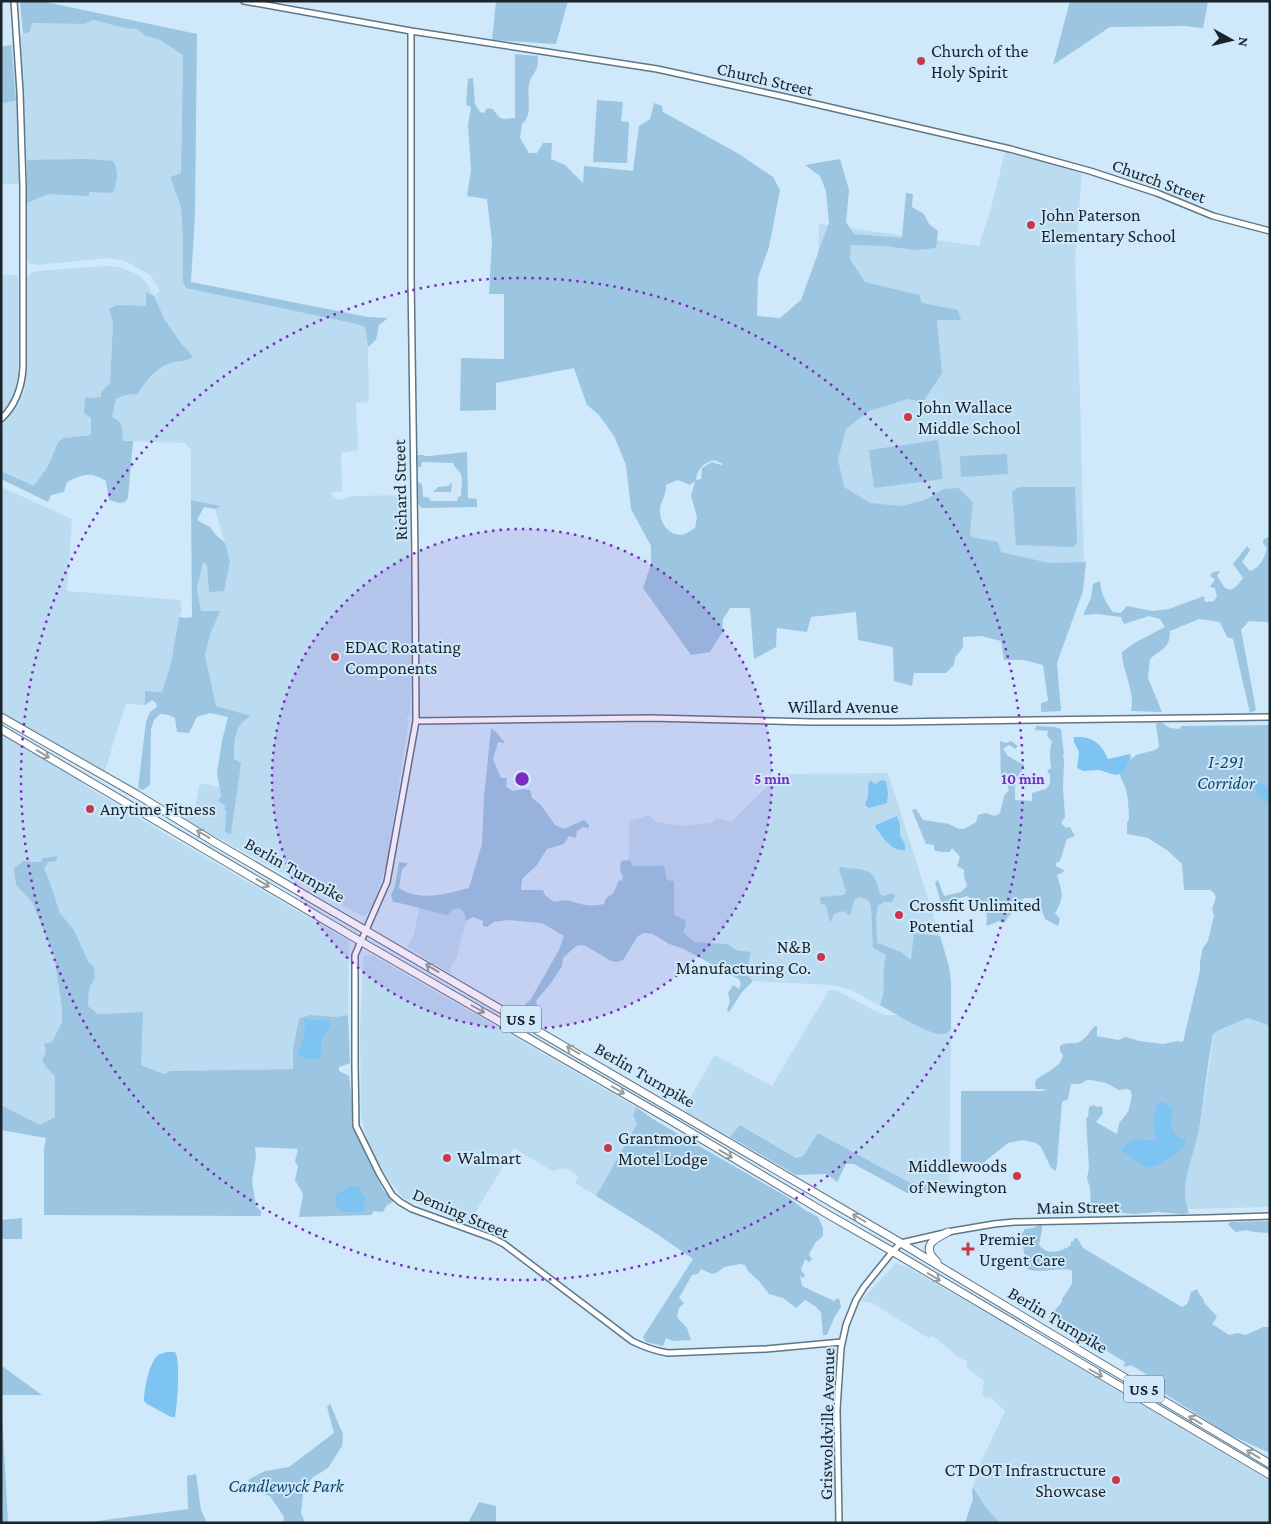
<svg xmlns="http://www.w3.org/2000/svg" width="1271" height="1524" font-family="'Crimson Pro',serif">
  <rect width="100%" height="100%" fill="#cfe9fb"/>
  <path fill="#bbdbf1" d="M92 20 125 28 137 29 146 36 160 40 183 55 181 173 170 177 181 207 183 238V281L365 326 368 350 369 402 356 403 358 450 341 453 342 491 329 493 338 500 353 496 408 495 412 606 410 712 406 721H409L386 865 372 909 364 917 185 820 195 807 200 783 219 787 221 796 226 806 225 832 231 833 240 765 234 759 236 734 241 722 250 716 216 706 205 655 211 632 219 612 201 611 197 589 203 561 207 565 210 592 230 561 215 509 220 506 191 500V450L185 443 123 441V430L112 417 116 399 125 395 138 394 144 383 159 370 172 362 187 361 193 357 181 343 165 320 154 296 146 307 116 305 110 309 113 322 110 384 102 392 101 397 85 398 91 418V435L64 438 58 442 48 466 34 486 1 471V427L15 409 24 394 26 376 27 278 31 273 36 271 105 266 119 267 137 274 146 282 154 296 160 291 150 275 125 261 108 258 37 265 29 263 27 259 26 134 20 136 19 184H1V103L16 100 11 45 23 34 30 32 32 23 84 24Z
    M1005 152 1045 161 1080 173 1082 175 1075 259 1080 396 1084 568 821 541 816 325 819 224 979 246 992 204Z
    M1 275H15L18 279V375L14 396 1 413Z
    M1 487 72 519 67 591 180 600 182 610 178 621 171 663 162 692 146 691 145 705 126 704 104 773 39 733 26 729 1 713Z
    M1 734 81 781 89 788 159 830 349 941 348 1015 335 1017 311 1015 296 1034 293 1049V1069L170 1071 164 1074 140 1065 143 1012 97 1014 88 1006 89 988 95 979 94 967 88 961 74 930 60 913 48 877 44 869 48 862 32 861 16 885 32 902 54 956 62 1008V1022L52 1042 46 1051 42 1061 46 1067 55 1076V1117L40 1125 1 1105Z
    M888 773 940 936 914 933 948 1032 951 1028 949 1185 912 1184 818 1133 803 1156 796 1158 740 1125 730 1137 687 1114 685 1108 687 1103 715 1055 772 1086 829 990 838 991 875 1011 885 1015H898L851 990 832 985 753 981 746 974 751 952 736 950 728 944 694 942 683 932 674 915V881L667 880 665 869 661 866H632L629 860V821L649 815 657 822 684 826 711 823 717 818 731 822 780 774Z
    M420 899 460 907 464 912 466 921 456 960 452 964 450 971 451 974 407 947 413 937 419 911Z
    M366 955H372L636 1107 633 1115 637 1124 596 1196 575 1183 578 1177 571 1170 563 1168 552 1171 514 1148 469 1223 403 1198 387 1178 369 1146 361 1117 360 1028 363 961V957Z
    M1248 1018 1270 1026V1207L1187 1209 1186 1202V1179L1199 1132 1214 1034 1219 1030Z
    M896 1263 911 1269 1144 1405 1270 1481V1523H1234L1220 1521V1523H1000L984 1505 973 1487 981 1462 1005 1411 990 1397 986 1398 982 1395 984 1381 966 1367 967 1361 959 1358 937 1339 932 1336 930 1339 872 1303 861 1301Z"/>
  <path fill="#9bc5e1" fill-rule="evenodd" d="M20 1H41L197 34 195 214 191 282 368 317 388 318 379 325 376 340 368 347 365 327 357 324 186 288 183 281V238L181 207 170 177 181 173 183 55 160 40 146 36 137 29 125 28 93 20 84 24 32 23 30 32 23 34Z
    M496 1H568L556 44 492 40Z
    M1070 1H1208V2L1203 28 1184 26 1110 27 1053 65Z
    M11 45 16 101 1 103V47Z
    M515 54 538 56C538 61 538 67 535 72 534 74 532 76 531 78 524 92 535 114 522 124L520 138 529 153H537L543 143H552L551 159 565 165 583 183 584 166 633 171 639 126 650 119 654 103 662 106 663 112 739 154 773 177 780 190 769 247 758 278 757 316 780 318 801 300 829 223 826 191 820 176 805 165 840 159 849 190 846 222 854 234 902 238 906 193 913 194 912 207 924 214 929 224 938 231 936 248 916 250 884 246 851 245 850 259 865 282 919 295 922 303 958 310 961 320H937L942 373 923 402 908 399 869 411 846 429 838 459 844 487 870 503 902 506 925 500 944 489 959 488 973 503 970 530 971 537 998 542 1001 552 1049 563 1086 562 1083 591 1057 663 1061 711 1041 712V703L1048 701 1043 665 1024 660H1004L1001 641 981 636 963 637V647L955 658 954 665 946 673H914L912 686 894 681 893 647 858 640 856 612 811 617 807 632 777 628 776 647 754 659 750 608H730L723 619 722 633 710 652 691 655 643 588 651 564V546L631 509 626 465 614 436 599 415 587 405 574 368 496 383V410L460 411 461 358 504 359V294H489L492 241 487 199 467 196 471 170 468 125 471 107 466 105 468 79 473 78 475 104 480 112 484 113 487 108 493 109C501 121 501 119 515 118ZM714 460 723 464 721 465 712 462 702 468 701 479 696 480C697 469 704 463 714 460ZM678 480 690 485 695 481 691 496 697 517 695 528C692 529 688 533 685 534 671 538 661 525 660 513 659 503 667 495 666 485Z
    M597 100 623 102 621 121 629 122 627 163 593 162Z
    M87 159 113 161C119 171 117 180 114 191L109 193 89 192V196L48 194 27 203V160Z
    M146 292 154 296 165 320 181 343 193 357C185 362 182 361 174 362 158 366 145 381 138 394L125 395 116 399 112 417C124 422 122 429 123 441H133L128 498 125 502 119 503 109 500 106 481C90 471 84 474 67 482L64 492 51 495 48 502 1 479V471L34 486 48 466 58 442 64 438 91 435V418L84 413 85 398 101 397V392L110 383 113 322 109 309 116 305 146 306Z
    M938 440 943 479 874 488 869 450Z
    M467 452 468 498 477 499V507L422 508C415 503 415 490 418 482L422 484 423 497H428L431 501H457L458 497 461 496C461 489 463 480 461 474 458 469 455 468 453 463L422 462 421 467H418L417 464 416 455H424L425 456H430Z
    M1007 454 1008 474 961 477 960 456Z
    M450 483H452L451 492H433L438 487 449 486Z
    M1019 487H1075L1077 543 1073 547 1016 545 1012 492Z
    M191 500 221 506 215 509 204 507 197 520 210 527 216 535 225 543 230 561 224 591 209 592 207 565 203 562 197 589 201 611H220L211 632 205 655 216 706 251 716C233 725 235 741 234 759L241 763 231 834 225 832 226 810 224 809 226 806 218 801 221 796 217 773 222 741 228 717 210 713 197 717 189 733 177 732 175 718 169 715 160 714 154 720 151 729 150 785 143 790 138 788 146 722 150 712 157 707 156 703 152 700 145 705V691L162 692 171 663 179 617 185 618 192 617Z
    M1270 536V622L1249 621 1241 630 1256 710 1250 713 1233 639 1227 637 1220 622 1199 619 1170 631C1170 649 1161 649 1150 659L1148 678 1162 712 1131 711C1136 692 1122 672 1122 652L1136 642 1165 627 1160 619 1149 616 1124 624 1121 617 1097 614 1083 615 1091 598 1093 584 1100 581C1101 593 1105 602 1113 612L1121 613 1127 606 1152 611 1169 609 1204 596 1205 602 1214 601 1217 596 1215 588 1210 587 1215 579 1210 576 1213 572 1220 571 1217 576 1225 588 1230 590 1237 586 1243 578 1233 564 1247 546 1250 550 1242 562 1250 571C1261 567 1264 558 1267 548L1263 543V540Z
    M1157 723H1162L1170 728 1180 729 1181 726 1270 725V1026L1248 1018 1219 1030 1213 1034C1207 1066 1204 1098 1199 1130 1194 1157 1178 1185 1189 1213L1183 1214 1156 1212 1135 1214 1113 1212 1087 1214 1091 1208 1090 1188 1087 1178 1089 1168 1086 1117 1088 1118 1089 1107 1093 1105 1097 1107 1102 1106 1103 1113 1096 1122 1117 1134 1119 1123 1126 1115 1129 1109 1132 1095 1130 1090 1126 1089 1119 1090 1106 1083 1091 1080H1087L1080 1084H1071L1068 1099 1062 1102 1057 1164 1056 1171 1051 1168 1041 1147 1036 1143 1023 1140 1008 1143 988 1159 977 1169 961 1172V1091H1046L1043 1089H1036L1035 1085 1036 1080C1045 1072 1061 1068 1063 1055L1060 1051V1046C1066 1042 1070 1044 1076 1043 1085 1041 1089 1032 1095 1026H1097V1036L1118 1040 1126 1037 1139 1041 1163 1044 1177 1041 1183 1042 1200 970V961L1203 948 1208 941 1214 915 1212 909 1216 897 1214 893 1210 890H1184L1182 864 1167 850 1148 838 1127 834V823L1129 819 1128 800 1126 789 1118 771 1136 755 1155 750 1159 747 1156 724Z
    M1036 726 1055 727 1061 729 1064 754H1063L1064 762 1063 788 1065 817 1061 823 1066 828 1070 827 1075 836 1067 839 1060 861 1056 863V866L1065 871 1057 875C1062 893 1065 897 1055 913L1060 919 1058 926 1045 919 1039 903 1033 898H1024L1006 920 1005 923 999 921 987 926 986 924C991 909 978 903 967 896L943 903 940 900 935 882 938 880 944 896 961 892 967 886 964 876V870L957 866 960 857 952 848 950 852H941L934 850V845L926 844 912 810 916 809 923 820C930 821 936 822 943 823 960 825 956 836 976 822L978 815 986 813 995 816 1000 813 1004 796 1009 790 1007 785 1001 781 1000 741 1006 743 1011 741 1018 746 1015 749 1009 745 1003 749 1008 756 1024 765V768C1014 779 1015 786 1015 800L1032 801V793L1046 789 1050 784V775L1047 771 1051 768C1050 758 1049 751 1052 741L1047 736 1048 731 1035 730Z
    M491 728 496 732 505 743 498 742 493 759 501 778H507L506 787 513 791 524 789 530 790 532 798 541 805 555 825 564 829 584 820 589 825V828L583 827 577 831 576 838 569 836 564 844 547 849 537 865 522 879 521 890H543L545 895 554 902C559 901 566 899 570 901 584 905 589 907 604 904 605 898 608 896 613 894L619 880 622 881 623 876 620 871 621 861 629 860 633 866H661V865H663L665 869 667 880 674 881V915L685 920 686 925 683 932 694 942 728 944 736 950 751 952 746 974 753 981 742 992 729 1012 727 1011 730 1001 728 993 733 985 739 989 741 984 739 979 684 949 669 944 653 934 644 933 638 936 623 960 617 962 611 961 586 946 581 945 576 946 563 958 562 966 551 983 536 1001 537 1004 533 1010 526 1008 525 1004 531 999 559 950 564 936 542 923 508 920 494 922 487 927 483 926V921L473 917 466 921 464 912 460 908 453 909 447 915C429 911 412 905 393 902L391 895 395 886 399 862 407 863V865L402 869 399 888C420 902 446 894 469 888L482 844 484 797Z
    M58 856 56 861 48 862 44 869 48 877 60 913 74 930 88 961 94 967 95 979 89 988 88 1006 98 1014 143 1012 141 1065 164 1074 170 1071 293 1069V1049L299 1018 311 1015 335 1017 348 1015 350 1063 339 1067V1071L349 1076 355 1129 368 1159 383 1190 394 1201 386 1206 383 1212 374 1211 371 1215 299 1217 303 1194 295 1180 298 1167 295 1161 298 1149 255 1147 256 1157 252 1181 256 1206 261 1211V1216L44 1215V1149L46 1138 1 1130V1105L40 1125 55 1117V1076L46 1067 42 1061 46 1051 44 1044 52 1042 62 1022V1008L54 956 32 902 16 885 14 868 24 861 40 862 43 858Z
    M840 867C866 871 873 865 880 894L884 896 892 893 895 896 892 902H884L878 906 876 917 877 943 901 952 911 960 914 933 940 936 949 966 951 983V1028C949 1032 946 1034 941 1034 929 1035 893 1012 880 1005 887 989 881 971 886 955L873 948 871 906 868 900 861 897 855 899 850 915 843 911 834 914 830 923 826 905 821 904 820 897 844 895 846 891 839 869Z
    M636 1107 656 1121 789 1198 805 1210 818 1217 823 1228V1236L816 1242 809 1254 812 1259 809 1262 805 1259 801 1270 805 1275 803 1278 800 1276 802 1286 834 1301 838 1298 840 1301 841 1307 834 1318 827 1335H823L821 1312 815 1306 805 1300 796 1308 783 1298 769 1294 759 1281 748 1271 745 1265 740 1264 724 1267 718 1272 712 1274 701 1269 698 1274 692 1275 679 1298 684 1303 679 1308 677 1317 687 1328 691 1340 673 1341 666 1338 663 1346 646 1342 643 1337 693 1259 657 1234 596 1196 637 1124 633 1115Z
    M740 1125 796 1158 803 1156 818 1133 912 1184 949 1185 946 1191 941 1194 931 1189 916 1193H907L854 1164H846L837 1182 827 1174 796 1175 730 1137Z
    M22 1218V1239H1V1220Z
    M1270 1221V1241L1268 1233 1254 1232 1246 1230 1236 1232 1228 1225 1230 1222Z
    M1040 1225H1042V1230L1039 1245C1048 1256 1061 1252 1071 1245V1241L1073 1242 1075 1238H1077L1083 1248 1182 1307C1189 1305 1189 1298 1191 1292L1197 1289C1199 1296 1203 1296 1205 1304L1213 1312 1217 1317 1212 1324 1229 1335 1237 1333 1246 1335 1263 1327H1270V1453L1228 1434 1162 1392 1145 1377 1146 1374 1131 1365 1124 1367 1125 1362 1049 1317 1062 1302V1299L1072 1284V1270C1057 1267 1041 1274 1027 1269L1021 1235 1025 1229 1033 1228Z
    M1 1323 2 1366 42 1395H1L8 1523H1Z
    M330 1404 343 1434 342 1446 328 1468 312 1478 303 1494 301 1513 305 1523H283L284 1517 270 1496 252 1490 248 1480 265 1471 289 1467 334 1433 327 1407Z
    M196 1474 201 1510 207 1523H82L188 1509 187 1476Z
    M973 1487 984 1505 1000 1523H965L973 1499 972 1491Z
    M479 1502 496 1506V1523H468Z"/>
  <path fill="#7dc4f2" d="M1074 737C1093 736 1101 743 1108 759L1130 754 1131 758 1127 764 1124 773 1115 775 1099 770 1083 771 1077 768 1079 752 1074 742Z
    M870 780 875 784 882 780 886 781 888 793 887 803 869 808 866 806 865 803C871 796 866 787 870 780Z
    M1256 783 1262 784 1270 790V803C1261 800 1253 793 1256 783Z
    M897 816 900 825V836L905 844V850C891 852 883 837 875 827L876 825Z
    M304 1019 330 1021V1028L321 1038V1053L319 1058C311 1061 304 1059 298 1054 304 1041 306 1033 304 1019Z
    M1160 1102 1165 1103 1172 1109C1171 1122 1168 1136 1185 1139 1185 1143 1186 1142 1184 1146 1179 1153 1154 1170 1146 1167 1137 1164 1132 1155 1123 1152L1122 1149C1136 1133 1140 1142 1156 1140L1153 1119 1157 1105Z
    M351 1186 360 1188 363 1196H365L364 1210 360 1213 341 1211 337 1207 335 1195Z
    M166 1352H175C181 1361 177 1406 175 1417H171L147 1404 144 1401C144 1389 149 1363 158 1355 160 1354 164 1353 166 1352Z"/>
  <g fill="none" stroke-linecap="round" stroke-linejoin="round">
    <defs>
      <path id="secondary" d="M244 1 411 31 657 69 785 97 1010 149 1090 171 1157 193 1213 216 1270 231
        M411 31V278L415 559 416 721 387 882 355 955V1066L356 1126 379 1173 392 1195 400 1202 412 1209 492 1238 504 1244 632 1341C644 1347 655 1351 668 1353L766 1349 842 1342
        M1 419C16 405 22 388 23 367V188L20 92 14 1
        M416 721 650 718 812 722H892L1270 717
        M839 1523 837 1409 841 1348 846 1325 856 1300 864 1287 893 1251 901 1243 953 1231 994 1224 1014 1222 1208 1218 1270 1216"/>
      <path id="highway" d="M1 717 136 794 216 843 901 1243 1050 1333 1270 1464
        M1 729 360 941 670 1120 829 1215 890 1250 1270 1475
        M937 1262C920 1246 934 1239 948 1232"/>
    </defs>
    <use href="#secondary" stroke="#5f7686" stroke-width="8"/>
    <use href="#highway" stroke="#5f7686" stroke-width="9"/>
    <use href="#secondary" stroke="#fff" stroke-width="5"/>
    <use href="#highway" stroke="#fff" stroke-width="7"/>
  </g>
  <defs><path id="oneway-shaft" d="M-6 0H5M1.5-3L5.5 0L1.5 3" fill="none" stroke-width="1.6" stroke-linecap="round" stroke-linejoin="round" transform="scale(1.25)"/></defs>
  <g stroke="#989c9f">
    <use href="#oneway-shaft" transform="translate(43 754) rotate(31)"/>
    <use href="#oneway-shaft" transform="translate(203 834) rotate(-149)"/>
    <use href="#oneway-shaft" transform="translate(263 883) rotate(31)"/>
    <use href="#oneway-shaft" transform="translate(432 968) rotate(-149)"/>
    <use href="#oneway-shaft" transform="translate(478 1009) rotate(30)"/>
    <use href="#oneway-shaft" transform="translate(573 1050) rotate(-150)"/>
    <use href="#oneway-shaft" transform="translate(618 1090) rotate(30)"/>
    <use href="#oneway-shaft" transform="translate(726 1154) rotate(31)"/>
    <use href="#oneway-shaft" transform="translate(859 1218) rotate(-150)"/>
    <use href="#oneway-shaft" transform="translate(934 1277) rotate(31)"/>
    <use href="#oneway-shaft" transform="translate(1096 1373) rotate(30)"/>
    <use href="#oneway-shaft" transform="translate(1195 1420) rotate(-149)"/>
    <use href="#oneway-shaft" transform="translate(1253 1454) rotate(-149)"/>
  </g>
  <circle cx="522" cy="779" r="250" fill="#7b2cbf" fill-opacity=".12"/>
  <g fill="none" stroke="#7b2cbf" stroke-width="2.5" stroke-dasharray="2.5 5">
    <circle cx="522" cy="779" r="250"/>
    <circle cx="522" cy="779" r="501"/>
  </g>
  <g fill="#c9394c" stroke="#cfe9fb" stroke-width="2">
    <circle cx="921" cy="61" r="5"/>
    <circle cx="1031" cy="225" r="5"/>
    <circle cx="908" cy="417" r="5"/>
    <circle cx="335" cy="657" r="5"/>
    <circle cx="90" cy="809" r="5"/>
    <circle cx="899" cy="915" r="5"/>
    <circle cx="821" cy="957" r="5"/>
    <circle cx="608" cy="1148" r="5"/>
    <circle cx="447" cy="1158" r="5"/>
    <circle cx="1017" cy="1176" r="5"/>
    <path d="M965.5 1241.5h5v5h5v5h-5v5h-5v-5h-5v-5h5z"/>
    <circle cx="1116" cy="1480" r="5"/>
  </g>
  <g text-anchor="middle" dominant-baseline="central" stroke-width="4" stroke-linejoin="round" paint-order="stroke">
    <g fill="#cfe9fb" stroke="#505f69" stroke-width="1">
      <rect x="501" y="1005.5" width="40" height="27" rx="4"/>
      <rect x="1124" y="1375.5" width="40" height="27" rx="4"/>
    </g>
    <g font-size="16" font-weight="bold" fill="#1a242a">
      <text x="521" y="1019">US 5</text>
      <text x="1144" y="1389">US 5</text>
    </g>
    <g font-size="18" fill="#1a242a" stroke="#cfe9fb" text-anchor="start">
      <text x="931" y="51">Church of the<tspan x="931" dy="21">Holy Spirit</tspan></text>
      <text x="1041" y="215">John Paterson<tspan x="1041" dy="21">Elementary School</tspan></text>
      <text x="918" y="407">John Wallace<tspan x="918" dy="21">Middle School</tspan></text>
      <text x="345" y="647">EDAC Roatating<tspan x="345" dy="21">Components</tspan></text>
      <text x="100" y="809">Anytime Fitness</text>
      <text x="909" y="905">Crossfit Unlimited<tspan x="909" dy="21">Potential</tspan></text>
      <text x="811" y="947" text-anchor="end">N&amp;B<tspan x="811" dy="21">Manufacturing Co.</tspan></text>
      <text x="618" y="1138">Grantmoor<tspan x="618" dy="21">Motel Lodge</tspan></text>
      <text x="457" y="1158">Walmart</text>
      <text x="1007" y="1166" text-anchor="end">Middlewoods<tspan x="1007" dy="21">of Newington</tspan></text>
      <text x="979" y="1239">Premier<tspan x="979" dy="21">Urgent Care</tspan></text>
      <text x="1106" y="1470" text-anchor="end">CT DOT Infrastructure<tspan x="1106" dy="21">Showcase</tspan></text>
    </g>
    <g font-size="18" fill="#1a242a" stroke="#cfe9fb">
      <text transform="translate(765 79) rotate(13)">Church Street</text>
      <text transform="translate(1159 181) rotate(20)">Church Street</text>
      <text transform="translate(400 490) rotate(-91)">Richard Street</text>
      <text x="843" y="707">Willard Avenue</text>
      <text transform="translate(295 870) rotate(30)">Berlin Turnpike</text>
      <text transform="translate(645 1075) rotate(30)">Berlin Turnpike</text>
      <text transform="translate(1078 1207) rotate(-1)">Main Street</text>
      <text transform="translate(461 1213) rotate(23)">Deming Street</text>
      <text transform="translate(1058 1320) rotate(31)">Berlin Turnpike</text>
      <text transform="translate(827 1424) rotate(-89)">Griswoldville Avenue</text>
    </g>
    <g font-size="18" font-style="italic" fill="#104867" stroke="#cfe9fb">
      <text x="1226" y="762">I-291<tspan x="1226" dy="21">Corridor</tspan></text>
      <text x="286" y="1486">Candlewyck Park</text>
    </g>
  </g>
  <circle cx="522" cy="779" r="8" fill="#7b2cbf" stroke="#cfe9fb" stroke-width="2.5"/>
  <g font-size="15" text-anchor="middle" font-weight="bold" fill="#7b2cbf" stroke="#cfe9fb" stroke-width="4" stroke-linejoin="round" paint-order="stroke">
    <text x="772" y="784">5 min</text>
    <text x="1023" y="784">10 min</text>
  </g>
  <rect width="1271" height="1524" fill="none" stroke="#1a242a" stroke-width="5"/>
  <g transform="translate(1231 40) rotate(98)" stroke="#cfe9fb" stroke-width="4" paint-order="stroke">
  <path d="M0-4L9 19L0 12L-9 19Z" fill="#1a242a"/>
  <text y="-8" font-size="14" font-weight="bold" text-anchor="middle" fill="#1a242a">N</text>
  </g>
</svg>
